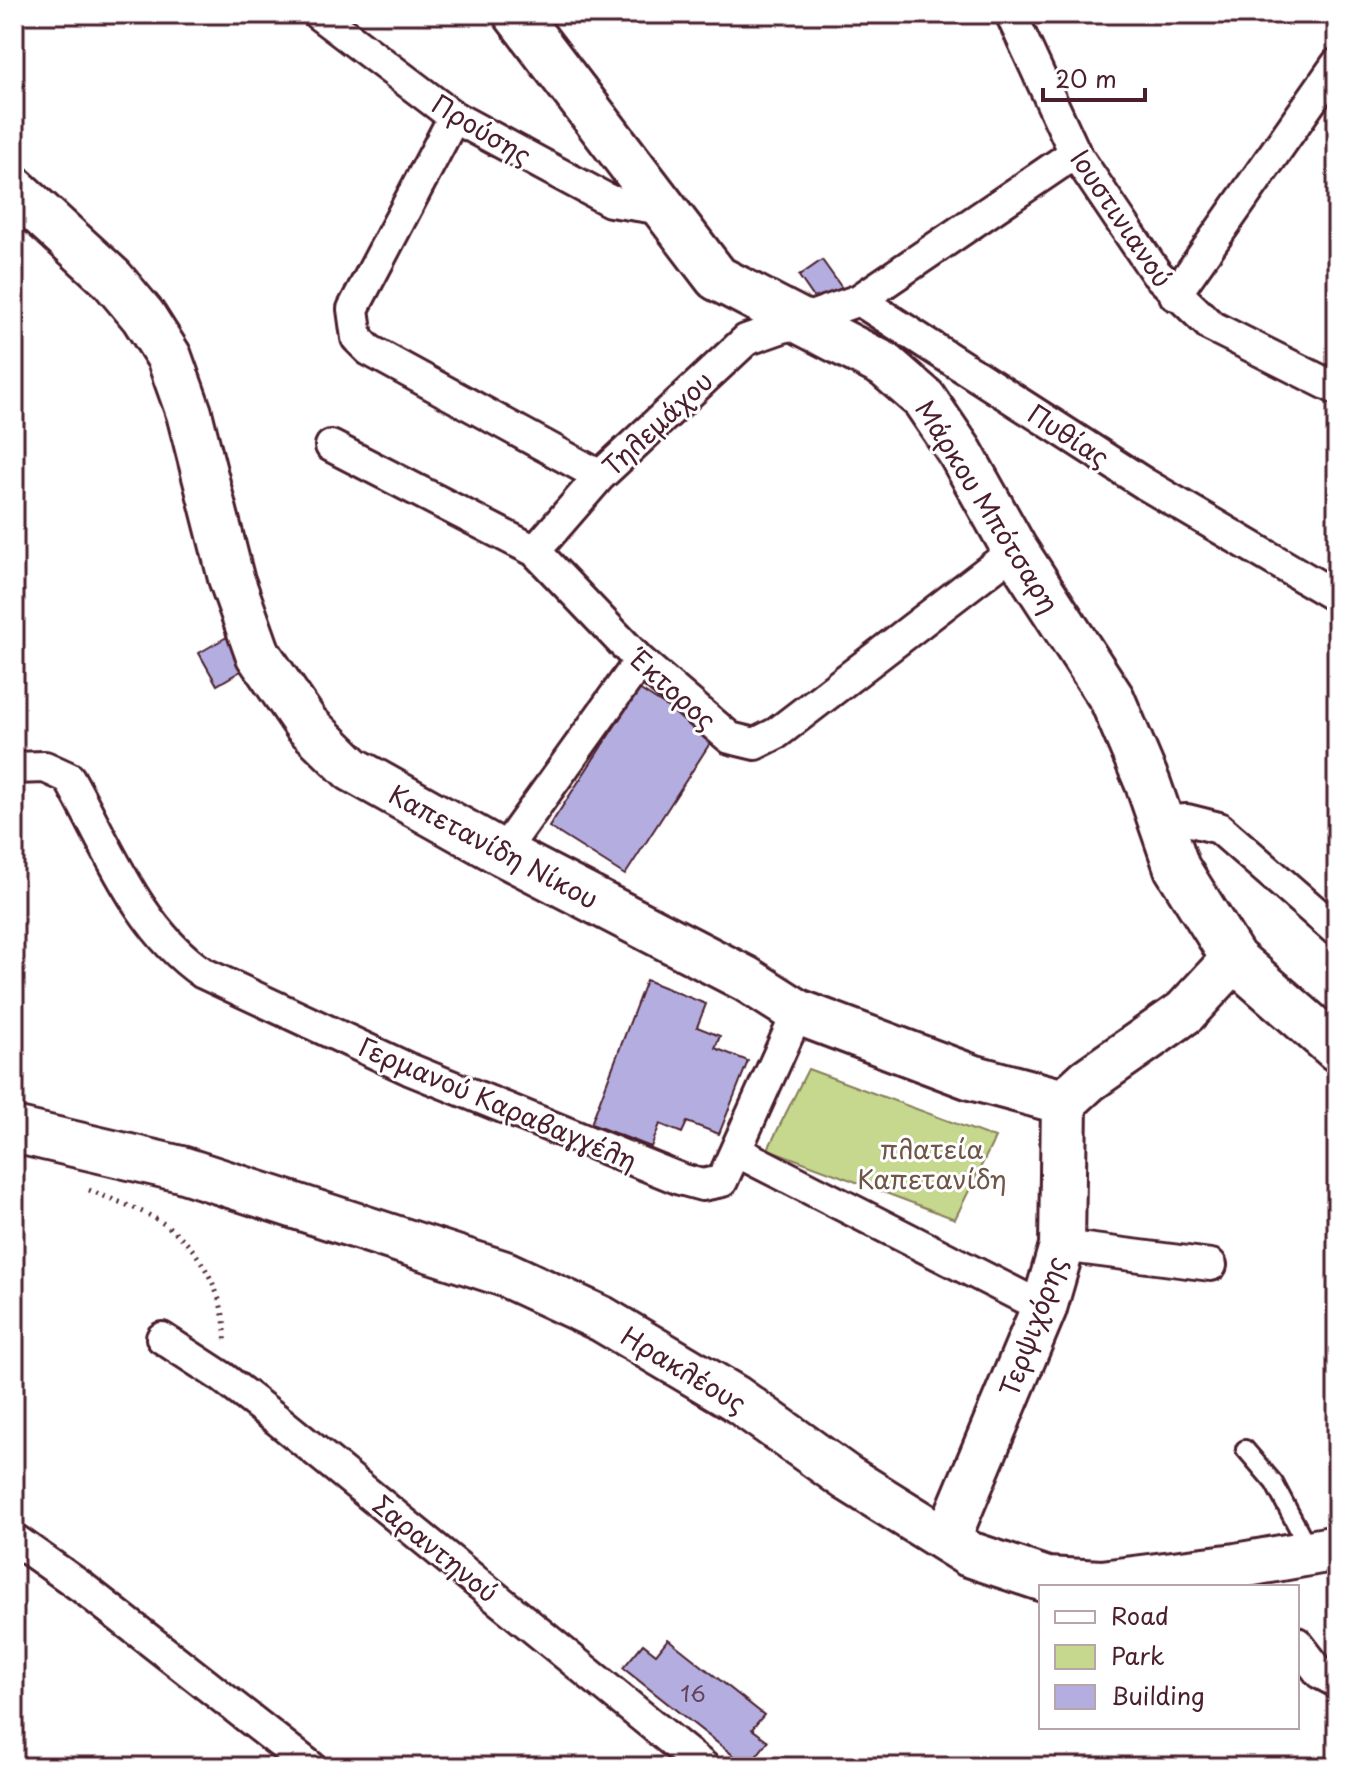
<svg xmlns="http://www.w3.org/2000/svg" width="1351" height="1781" font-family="'Playpen Sans',sans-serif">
  <rect width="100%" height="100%" fill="#fff"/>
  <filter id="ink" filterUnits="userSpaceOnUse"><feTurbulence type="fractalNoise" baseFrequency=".0125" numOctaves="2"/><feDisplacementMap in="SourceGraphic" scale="16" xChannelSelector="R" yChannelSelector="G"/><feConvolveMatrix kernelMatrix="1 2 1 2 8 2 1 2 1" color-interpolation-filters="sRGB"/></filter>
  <g filter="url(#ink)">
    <path fill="#c5d88d" stroke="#887c5c" stroke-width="2" d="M808 1069 995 1138 955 1219 768 1149Z"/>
    <path fill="#b4aee0" stroke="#4a1f2b" stroke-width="2" d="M822 260 842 288 819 305 799 276Z
      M232 634 251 665 217 685 199 653Z
      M639 689 714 737 625 875 549 827Z
      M646 980 706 1004 697 1027 720 1036 715 1048 748 1061 719 1134 687 1122 682 1133 660 1124 651 1147 591 1124Z
      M668 1639 764 1715 752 1729 768 1741 748 1767 623 1668 643 1644 656 1654Z"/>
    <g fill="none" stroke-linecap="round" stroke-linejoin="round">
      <defs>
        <path id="lane" d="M1245 1449 1274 1483 1310 1551"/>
        <path id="street" d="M318 14 454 117 610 201 663 209
          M1011 14 1075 153 1156 273 1211 326 1337 389
          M454 117 353 309 357 338 369 350 600 476
          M1175 295 1337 64
          M859 300 1075 153
          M331 446 535 551 640 661 730 738 755 744 777 733 1015 550
          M535 551 600 476 746 340 859 300 1145 484 1337 597
          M14 768 45 767 69 778C107 845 138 929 203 973L409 1069 680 1179 702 1185 722 1181 798 1012
          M1158 822 1187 820 1219 828 1337 931
          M502 853 640 661
          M736 1151 1044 1308
          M1062 1246 1211 1265
          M162 1338 222 1377 279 1421 704 1767
          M14 1539 83 1588 311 1767
          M1297 1643 1320 1673 1337 1682"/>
        <path id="secondary" d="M516 14 717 278 885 365 924 399 960 452 1015 550 1112 699 1148 784 1177 868 1234 959 1337 1049
          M14 189 112 279 143 316 169 357 189 413 231 578 258 654 306 724 352 769 502 853 746 979 798 1012 971 1077 1064 1102
          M1064 1102 1088 1080 1185 1012 1234 959
          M14 1130 181 1169 505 1274 602 1319 735 1398 847 1478 969 1554 1047 1580 1102 1583 1236 1566 1337 1548
          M947 1540 1044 1308 1062 1246 1064 1102"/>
      </defs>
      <use href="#lane" stroke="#4a1f2b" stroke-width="22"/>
      <use href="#street" stroke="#4a1f2b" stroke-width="36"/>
      <use href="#secondary" stroke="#4a1f2b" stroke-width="50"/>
      <path stroke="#4a1f2b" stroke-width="5" stroke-dasharray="2 6" stroke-linecap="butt" d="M89 1190C118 1202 151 1212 175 1232 205 1256 228 1305 225 1344"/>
      <use href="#lane" stroke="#fff" stroke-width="16"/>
      <use href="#street" stroke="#fff" stroke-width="30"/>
      <use href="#secondary" stroke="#fff" stroke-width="44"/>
    </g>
  </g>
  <g text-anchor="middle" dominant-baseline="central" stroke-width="6" stroke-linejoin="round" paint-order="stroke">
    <g font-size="22" fill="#644358">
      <text x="693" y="1692">16</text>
    </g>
    <g font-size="26" fill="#4a1f2b" stroke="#fff">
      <text transform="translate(482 129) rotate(31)">Προύσης</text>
      <text transform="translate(1122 218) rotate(56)">Ιουστινιανού</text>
      <text transform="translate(657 423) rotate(-43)">Τηλεμάχου</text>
      <text transform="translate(1069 435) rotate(33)">Πυθίας</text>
      <text transform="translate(988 506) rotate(58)">Μάρκου Μπότσαρη</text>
      <text transform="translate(674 689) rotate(42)">Έκτορος</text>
      <text transform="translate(494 846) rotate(28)">Καπετανίδη Νίκου</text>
      <text transform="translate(498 1103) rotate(23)">Γερμανού Καραβαγγέλη</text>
      <text transform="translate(1032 1326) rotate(-70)">Τερψιχόρης</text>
      <text transform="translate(684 1369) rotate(31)">Ηρακλέους</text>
      <text transform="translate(436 1548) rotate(39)">Σαραντηνού</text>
    </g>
    <g font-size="26" fill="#6f5648" stroke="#fff">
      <text x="932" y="1148">πλατεία<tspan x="932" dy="30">Καπετανίδη</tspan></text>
    </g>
  </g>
  <rect width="1351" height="1781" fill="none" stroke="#fff" stroke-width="48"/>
  <rect x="24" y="24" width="1303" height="1733" fill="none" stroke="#4a1f2b" stroke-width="3" filter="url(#ink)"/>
  <rect x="1039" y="1585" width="260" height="144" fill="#ffffff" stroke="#b7a5aa" stroke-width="2"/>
  <rect x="1055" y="1611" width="40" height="12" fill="#ffffff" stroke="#b7a5aa" stroke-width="2"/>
  <text x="1111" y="1625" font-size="24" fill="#4a1f2b">Road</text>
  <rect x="1055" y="1645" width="40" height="24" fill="#c5d88d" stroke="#b7a5aa" stroke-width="2"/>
  <text x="1111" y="1665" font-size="24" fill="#4a1f2b">Park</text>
  <rect x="1055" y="1685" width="40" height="24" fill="#b4aee0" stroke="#b7a5aa" stroke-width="2"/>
  <text x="1111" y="1705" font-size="24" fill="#4a1f2b">Building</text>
  <path d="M1043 88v12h102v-12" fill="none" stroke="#4a1f2b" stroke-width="4"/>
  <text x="1055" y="88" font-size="24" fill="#4a1f2b" stroke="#ffffff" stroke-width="6" paint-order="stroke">20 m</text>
</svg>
